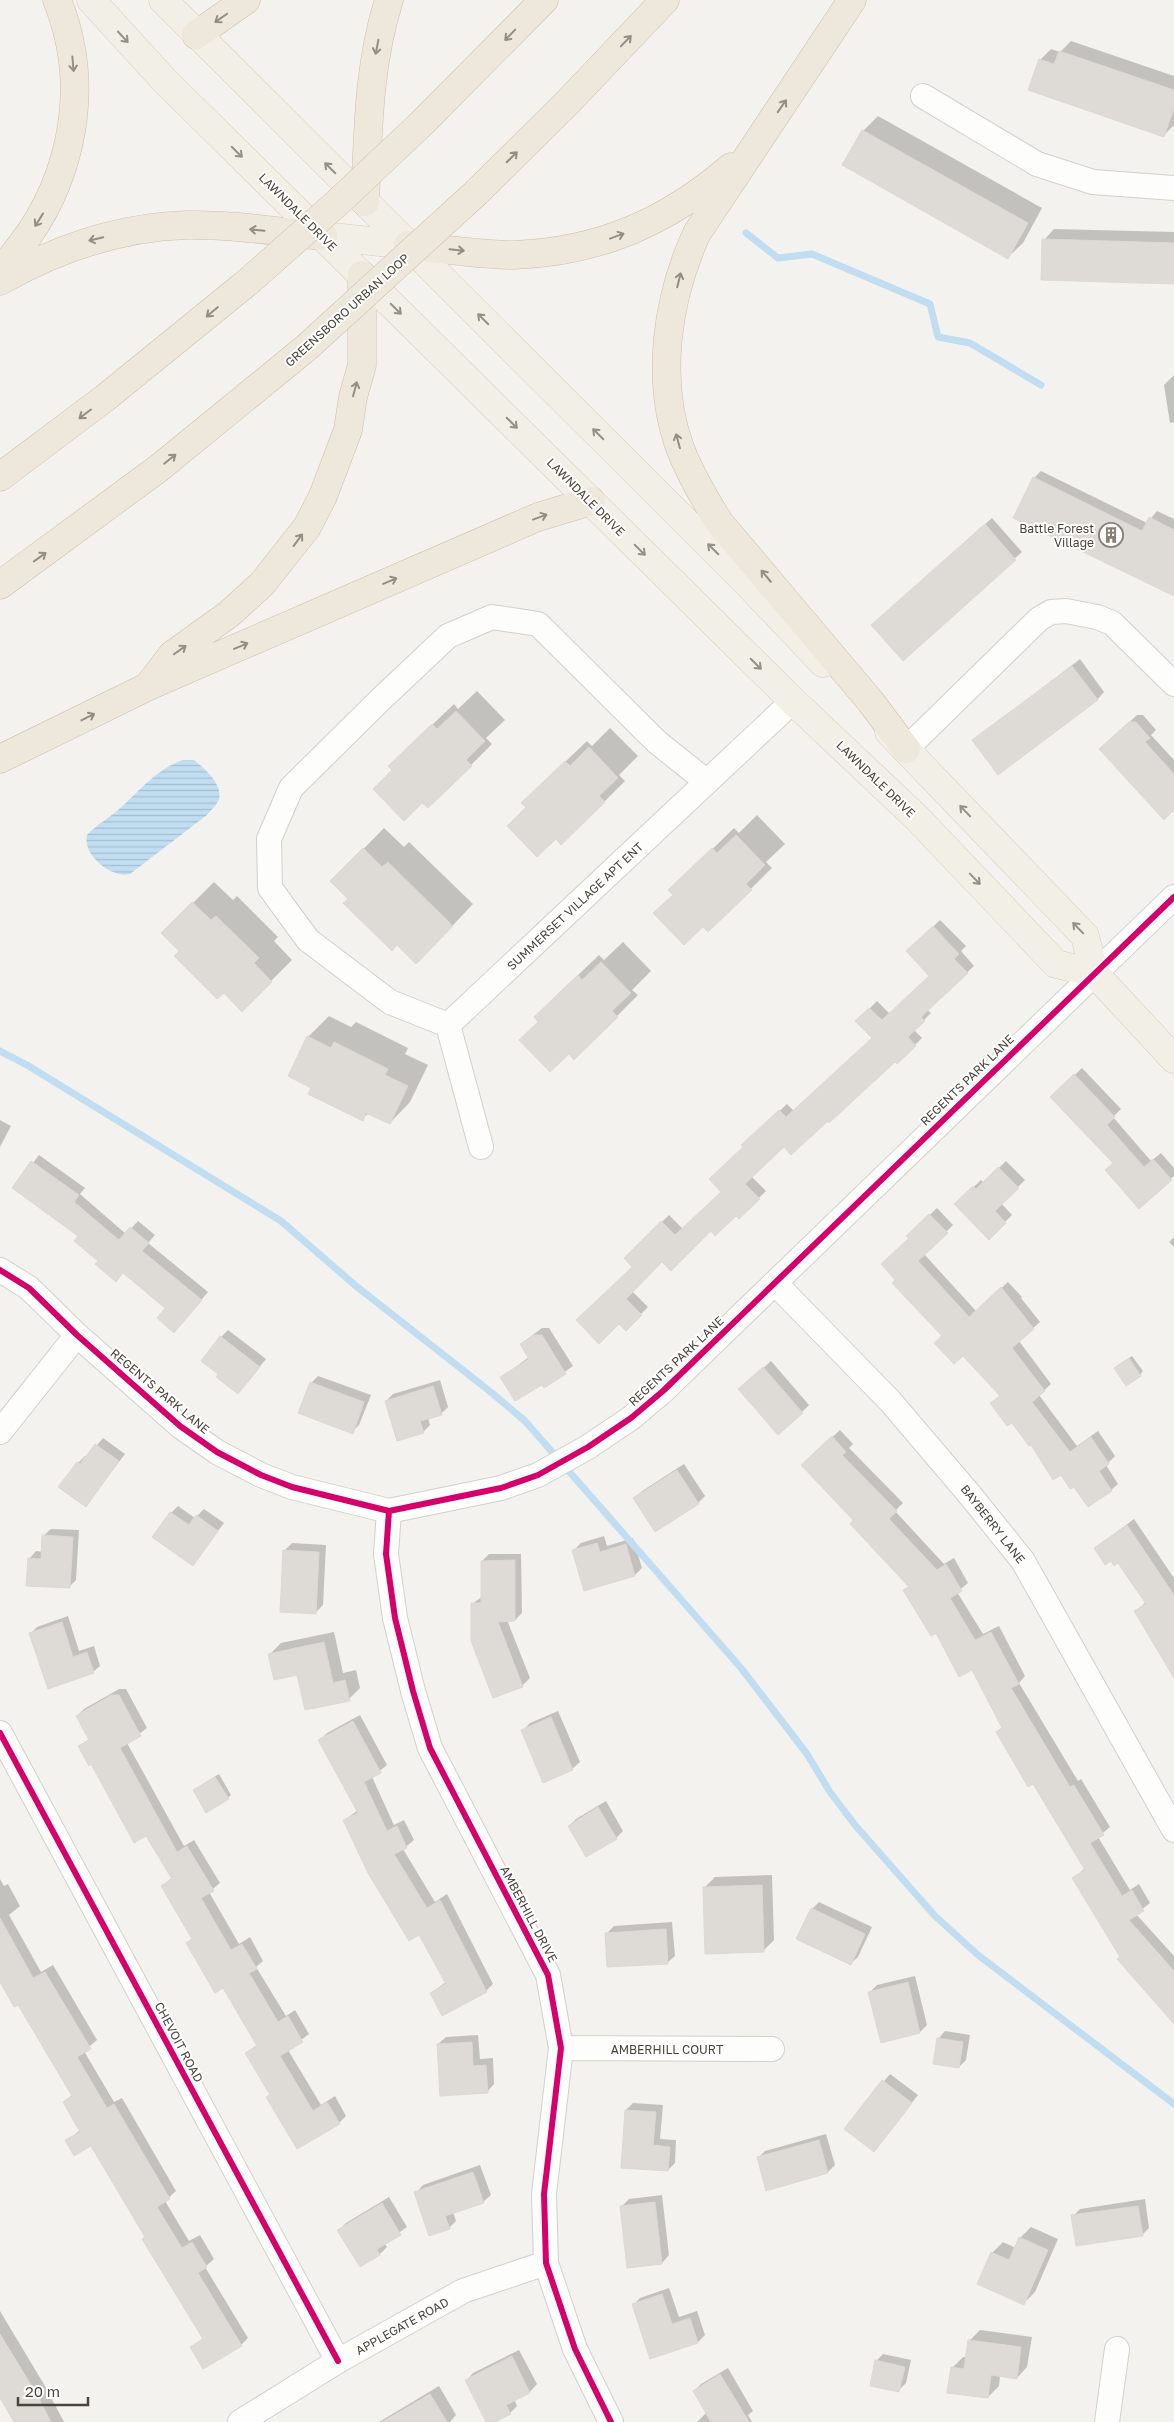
<svg xmlns="http://www.w3.org/2000/svg" width="1174" height="2422" font-family="'Golos Text',sans-serif">
  <defs>
    <pattern id="water-rules" width="6" height="5" patternUnits="userSpaceOnUse" patternTransform="scale(1.25)"><rect width="6" height="5" fill="#c0ddf1"/><path d="M0 2.5h6" fill="none" stroke="#a6bfcf"/></pattern>
  </defs>
  <rect width="100%" height="100%" fill="#f4f2ee"/>
  <path fill="url(#water-rules)" d="M183 760H194C204 768 223 784 219 799 217 805 211 810 207 815L130 874C112 879 82 855 87 835 96 825 108 819 118 810 138 793 156 769 183 760Z"/>
  <path fill="#0003" d="M1071 41 1174 76V125L1164 135 1040 60 1051 49 1060 52Z
    M878 116 1042 208 1023 243 1008 257 863 131Z
    M1054 229 1174 232V282L1044 240Z
    M1174 375V422L1170 423 1164 385Z
    M1041 471 1147 523 1157 511 1174 519V576L1034 478Z
    M992 518 1022 552 903 659 880 618Z
    M1080 659 1104 692 1097 700 974 740Z
    M477 691 505 720 486 738 492 744 471 765 422 801 394 770 411 745 454 704 458 709Z
    M1137 715H1143L1156 730 1151 735 1174 760V809L1108 742Z
    M610 728 638 756 619 775 625 781 604 802 527 807 544 782 587 741 592 746Z
    M757 815 785 844 766 862 772 868 708 931 674 894 691 870 734 828 739 833Z
    M384 828 404 847 409 842 473 904 437 942 397 944 332 881Z
    M214 882 233 900 237 896 278 937 274 941 292 960 242 1010 163 933Z
    M940 920 966 946 961 951 974 966 927 1010 931 1013 914 1030 922 1038 897 1063 895 1060 828 1120 784 1145 751 1176 766 1191 739 1217 736 1214 662 1260 632 1291 648 1307 626 1329 619 1322 633 1267 625 1258 669 1215 683 1229 723 1192 750 1138 787 1104 794 1111 873 1038 864 1014 877 1001 890 1014 931 975 908 951Z
    M623 942 651 971 632 990 638 995 617 1016 540 1022 556 996 599 955 604 960Z
    M329 1016 351 1027 356 1022 408 1048 405 1054 428 1065 410 1102 390 1123 369 1113 362 1119 313 1087 308 1037Z
    M1082 1068 1121 1109 1113 1117 1151 1161 1161 1153 1174 1168V1176L1139 1207 1114 1162 1052 1097Z
    M0 1120 11 1126 0 1147Z
    M39 1155 85 1188 80 1194 126 1234 138 1221 155 1235 148 1243 208 1292 181 1324 167 1308 123 1272 99 1261 79 1236 14 1188Z
    M1006 1161 1025 1180 1001 1203 1012 1215 989 1238 956 1204 981 1180 984 1183Z
    M937 1208 953 1225 924 1254 976 1311 1008 1282 1022 1297 1021 1298 1040 1322 1019 1341 1051 1384 1039 1395 1077 1446 1098 1431 1115 1456 1106 1465 1118 1484 1111 1490 1074 1485 1062 1474 992 1403 1001 1395 894 1283 911 1238 908 1236Z
    M1174 1237V1247L1169 1242Z
    M542 1328H549L573 1366 545 1386 543 1383 502 1377 529 1357 521 1344Z
    M228 1330 266 1359 238 1393 220 1374 221 1337Z
    M1132 1356 1143 1371 1140 1375 1118 1365Z
    M771 1361 809 1405 802 1412 747 1383Z
    M318 1376 371 1395 359 1425 352 1432 311 1383Z
    M440 1380 448 1407 441 1414 428 1418 430 1425 423 1432 386 1401 393 1394Z
    M840 1430 853 1444 849 1448 903 1503 895 1511 944 1564 954 1558 968 1583 957 1592 983 1634 999 1626 1025 1676 1019 1683 1078 1781 1081 1779 1110 1827 1098 1837 1130 1890 1139 1884 1150 1903 1136 1914 1174 1956V2022L1121 1957 1074 1878 1085 1868 1033 1782 997 1732 1003 1726 973 1668 937 1631 905 1590 910 1586 855 1520 803 1465Z
    M103 1438 125 1454 86 1505 78 1463 85 1456 87 1457Z
    M684 1464 705 1496 698 1503 635 1498 642 1491Z
    M178 1506 195 1518 204 1509 224 1523 193 1564 171 1513Z
    M1134 1519 1174 1578V1676L1136 1611 1146 1602 1119 1561 1095 1548Z
    M51 1529 79 1530 76 1580 69 1587 29 1559 36 1551 43 1552V1536Z
    M604 1536 607 1546 633 1538 642 1568 635 1575 585 1590 574 1550 581 1543Z
    M292 1543 326 1545 323 1605 316 1612 285 1550Z
    M489 1554H521L522 1613 515 1620H507L530 1678 522 1686 494 1697 472 1604 483 1596 482 1561Z
    M68 1616 79 1651 94 1646 100 1666 93 1672 31 1633 37 1627Z
    M334 1632 343 1673 356 1670 360 1688 349 1699 298 1673 270 1654 281 1643Z
    M119 1689H126L147 1728 127 1743 184 1846 194 1840 220 1883 209 1892 239 1944 250 1937 263 1961 256 1967 286 2016 295 2010 309 2034 288 2050 321 2105 335 2096 346 2116 339 2123 271 2094 246 2053 258 2044 223 1987 187 1944 193 1938 162 1886 173 1877 147 1835 79 1747 90 1738 77 1716 84 1709Z
    M558 1711 580 1762 572 1769 523 1730 530 1723Z
    M360 1715 387 1765 372 1777 394 1825 404 1820 414 1840 403 1849 435 1902 447 1894 493 1984 486 1991 431 1993 446 1982 419 1933 345 1820 358 1810 320 1740 327 1733Z
    M219 1774 231 1795 228 1798 198 1787Z
    M606 1801 623 1831 616 1838 587 1855 569 1826 576 1819Z
    M772 1875 774 1940 763 1951 704 1888 715 1877Z
    M0 1879 4 1886 8 1884 20 1906 9 1915 41 1972 53 1965 97 2040 84 2051 114 2102 122 2098 176 2191 165 2201 189 2241 200 2235 214 2259 205 2267 248 2338 241 2345 192 2348 204 2338 91 2144 67 2141 80 2130 64 2102 73 2094 18 2003 0 1979Z
    M819 1902 872 1927 858 1957 850 1964 812 1909Z
    M672 1922 675 1956 667 1963 607 1933 614 1926Z
    M915 1976 927 2025 920 2032 870 1992 877 1985Z
    M945 2031 970 2035 966 2060 959 2067 938 2039Z
    M478 2035 480 2059 493 2058 494 2084 487 2092 438 2044 446 2037Z
    M890 2074 918 2095 874 2151 845 2129Z
    M633 2103 663 2105 660 2139 676 2140 675 2163 668 2170 626 2110Z
    M826 2134 835 2165 828 2172 758 2158 765 2151Z
    M480 2165 491 2195 483 2202 453 2212 456 2221 449 2228 416 2193 423 2185Z
    M662 2195 669 2255 662 2263 622 2206 629 2199Z
    M389 2197 407 2227 384 2243 387 2247 380 2254 339 2230 346 2223Z
    M1145 2199 1149 2228 1142 2235 1073 2216 1080 2209Z
    M1031 2227 1058 2239 1035 2292 1024 2303 992 2253 1003 2242 1016 2248 1020 2238Z
    M669 2288 679 2317 697 2311 705 2335 698 2342 650 2358 633 2305 640 2298Z
    M0 2311 45 2386 64 2422H16L0 2395Z
    M980 2330 1032 2337 1027 2367 1017 2378 1000 2375 999 2386 988 2397 952 2368 963 2357H966L969 2341Z
    M519 2350 537 2384 530 2392 514 2399 517 2406 510 2413 492 2422H488L466 2381 473 2373Z
    M883 2354 911 2360 906 2383 899 2390 876 2361Z
    M728 2368 753 2411 748 2415 752 2422H697L707 2412 694 2391 701 2384Z
    M439 2386 456 2415 450 2422H379Z"/>
  <g fill="none" stroke-linecap="round" stroke-linejoin="round">
    <path stroke="#c0ddf1" stroke-width="7" d="M746 233 778 258 812 254 930 304 938 337 970 343 1041 385
      M0 1051 27 1065 281 1221 356 1286 492 1393 525 1421 741 1668 807 1754 830 1792 855 1825 935 1916 978 1955 1174 2104"/>
  </g>
  <path fill="#dedbd6" stroke="#dcd9d4" d="M1059 51 1174 90V108L1164 137 1028 90 1039 59 1054 64Z
    M862 130 1028 223 1008 259 842 165Z
    M1042 239 1174 243V284L1041 280Z
    M1033 477 1142 531 1149 517 1174 530V596L1013 518Z
    M985 524 1016 560 903 661 871 625Z
    M1072 666 1098 700 998 775 972 740Z
    M456 711 485 741 466 760 472 766 428 808 422 803 404 821 373 789 392 770 388 766 432 724 437 729Z
    M1129 722H1136L1150 738 1145 742 1174 774V810L1164 820 1099 749Z
    M589 747 618 778 599 796 605 802 561 845 556 839 537 857 507 826 526 807 521 803 565 761 570 766Z
    M736 835 765 865 746 884 752 890 708 932 703 927 684 945 653 913 673 895 668 890 712 848 717 853Z
    M363 848 382 867 388 862 453 926 416 964 397 945 392 951 343 903 348 899 330 881Z
    M192 902 211 920 216 916 259 958 254 963 272 982 242 1012 224 993 217 999 174 956 179 951 161 933Z
    M933 926 959 954 954 959 968 973 921 1017 925 1021 908 1037 916 1046 897 1064 895 1062 829 1123 828 1121 791 1155 784 1147 745 1184 760 1199 739 1219 736 1216 715 1236 711 1231 671 1271 662 1262 626 1299 642 1315 626 1331 619 1324 599 1344 576 1320 632 1267 624 1258 661 1221 675 1235 721 1192 709 1179 743 1147 741 1145 779 1110 786 1117 872 1038 855 1021 869 1008 882 1020 929 976 906 951Z
    M601 962 631 993 612 1011 618 1017 574 1060 569 1054 550 1072 519 1040 538 1022 534 1017 578 975 582 980Z
    M307 1036 331 1048 334 1042 388 1069 385 1075 408 1086 390 1124 366 1113 363 1121 308 1094 311 1088 288 1076Z
    M1074 1074 1115 1117 1107 1125 1144 1167 1153 1159 1172 1180 1139 1209 1105 1170 1113 1163 1050 1097Z
    M31 1161 79 1195 74 1202 119 1240 130 1227 149 1243 142 1251 202 1300 174 1333 157 1318 165 1308 123 1273 116 1282 95 1264 98 1261 74 1241 78 1236 12 1188Z
    M998 1167 1019 1188 995 1211 1006 1223 989 1240 954 1204 973 1186 976 1189Z
    M929 1214 948 1233 918 1261 969 1317 1001 1287 1034 1329 1012 1348 1045 1391 1032 1402 1070 1452 1091 1437 1109 1464 1099 1471 1112 1491 1088 1507 1074 1487 1070 1489 1061 1475 1053 1480 1031 1445 1029 1446 1012 1423 1007 1426 990 1403 1000 1396 963 1356 954 1364 934 1343 942 1336 892 1283 895 1280 881 1264 909 1238 906 1236Z
    M534 1335H542L566 1374 544 1388 542 1385 515 1401 500 1377 529 1359 520 1344Z
    M220 1336 260 1367 238 1394 216 1377 218 1374 201 1361Z
    M1129 1358 1141 1376 1126 1386 1114 1368Z
    M763 1367 803 1413 778 1435 738 1389Z
    M310 1382 364 1402 353 1434 298 1413Z
    M433 1386 442 1415 420 1421 424 1433 397 1441 385 1401Z
    M832 1436 846 1452 842 1455 897 1511 889 1519 937 1570 946 1564 962 1591 950 1598 975 1640 991 1632 1019 1684 1011 1688 1070 1787 1074 1785 1104 1835 1090 1843 1122 1896 1132 1890 1144 1911 1129 1920 1174 1971V2024L1117 1959 1120 1957 1072 1878 1085 1870 1033 1784 1028 1787 996 1732 1002 1728 972 1670 959 1677 936 1633 931 1636 903 1590 909 1587 850 1524 853 1520 801 1465Z
    M95 1444 119 1461 86 1507 58 1487 77 1462 80 1464Z
    M677 1470 699 1504 655 1532 633 1498Z
    M170 1512 189 1525 196 1515 218 1531 193 1566 152 1537Z
    M1127 1525 1174 1595V1678L1134 1611 1146 1604 1118 1563 1114 1566 1111 1561 1105 1565 1094 1548Z
    M42 1535 73 1537 70 1588 26 1586 28 1558 41 1559Z
    M597 1543 600 1552 626 1544 635 1576 584 1591 572 1550Z
    M283 1550 319 1552 316 1614 280 1612Z
    M515 1560V1621L498 1622 523 1687 493 1698 471 1641V1603H481V1561Z
    M62 1622 73 1657 87 1652 94 1673 48 1689 29 1633Z
    M324 1642 333 1683 345 1680 350 1701 305 1710 297 1675 274 1680 268 1654Z
    M111 1695H119L141 1736 120 1748 177 1852 187 1846 214 1891 201 1898 231 1950 242 1944 257 1969 249 1973 278 2022 288 2016 303 2042 280 2056 313 2111 327 2102 340 2124 297 2149 266 2097 270 2095 245 2053 257 2046 223 1988 215 1993 186 1943 192 1939 161 1886 172 1879 146 1836 134 1843 91 1764 89 1766 78 1746 89 1740 76 1716Z
    M551 1717 573 1770 543 1783 521 1730Z
    M353 1721 381 1773 364 1782 387 1831 397 1826 407 1848 394 1854 427 1908 440 1900 487 1992 442 2016 430 1993 446 1984 419 1935 409 1941 368 1873 343 1820 358 1813 318 1740Z
    M215 1777 229 1799 206 1813 193 1790Z
    M598 1807 617 1839 586 1857 568 1826Z
    M762 1885 764 1952 705 1954 703 1887Z
    M811 1908 865 1934 851 1965 796 1939Z
    M0 1918 33 1978 45 1972 91 2049 77 2057 107 2108 114 2104 170 2199 157 2207 182 2248 192 2242 207 2267 198 2273 242 2346 203 2369 190 2347 203 2339 142 2239 145 2237 91 2146 74 2156 65 2140 80 2132 63 2102 72 2096 18 2005 14 2007 0 1982Z
    M666 1929 668 1964 607 1967 605 1933Z
    M908 1982 920 2033 881 2043 868 1992Z
    M937 2038 963 2042 959 2068 933 2064Z
    M472 2042 473 2066 486 2065 488 2093 440 2096 437 2044Z
    M882 2080 912 2103 874 2152 844 2129Z
    M625 2110 656 2112 653 2145 670 2147 668 2171 621 2168Z
    M819 2140 828 2173 766 2191 757 2157Z
    M473 2172 484 2203 445 2216 450 2229 429 2236 414 2192Z
    M655 2202 662 2264 627 2268 620 2206Z
    M382 2203 401 2235 377 2249 380 2255 360 2267 337 2230Z
    M1138 2206 1143 2236 1076 2246 1071 2215Z
    M1019 2237 1048 2250 1024 2305 977 2284 991 2252 1009 2260Z
    M662 2294 672 2324 690 2318 698 2343 650 2359 632 2304Z
    M0 2334 37 2395 51 2422H14L0 2398Z
    M968 2340 1021 2347 1017 2379 991 2375 988 2398 947 2393 951 2367 964 2369Z
    M512 2356 530 2393 506 2405 511 2414 495 2422H486L465 2380Z
    M875 2360 905 2367 899 2392 870 2386Z
    M720 2374 749 2422H711L693 2391Z
    M430 2394 447 2422H382Z"/>
  <g fill="none" stroke-linecap="round" stroke-linejoin="round">
    <defs>
      <path id="minor" d="M923 96 1037 164 1093 182 1174 188
        M906 749 1039 619 1051 612 1066 611 1097 617 1112 623 1174 684
        M448 1025 390 1002 308 940 270 888 269 839 291 788 379 701 448 636 492 617 538 624 657 742 707 782
        M481 1147 448 1025 793 701
        M0 1270 29 1288 77 1335 180 1426 217 1452 261 1475 292 1487 389 1511 501 1488 538 1475 588 1447 631 1418 663 1391 1174 897
        M775 1283 890 1401 970 1495 1023 1561 1174 1830
        M0 1432 77 1335
        M389 1511 386 1554 395 1618 413 1691 430 1748 548 1975 561 2048 544 2194 546 2263 575 2349 611 2422
        M0 1733 338 2361
        M561 2048 772 2049
        M240 2422 338 2361 463 2291 546 2263
        M1107 2422 1117 2349"/>
      <path id="major" d="M91 0 164 80 793 701 917 818 1056 964 1094 973
        M163 0 747 583 823 663
        M323 236 408 245
        M889 732 1085 936 1094 973 1174 1059"/>
      <path id="highway" d="M852 0 697 233C667 298 655 379 680 448 690 474 704 498 719 522L871 702 906 749
        M196 35 246 0
        M420 125 544 0
        M477 192 566 104 665 0
        M365 202C368 134 368 66 389 0
        M408 245C443 249 479 255 514 255 599 252 667 222 731 167
        M0 270C69 198 95 94 57 0
        M0 281C58 248 120 227 187 225 232 224 278 232 323 236
        M0 477 105 398 249 281
        M0 585 159 468 306 348
        M149 685 172 655 229 614 262 584 307 527 323 496 348 430 353 397 362 365V275
        M0 759 149 686 538 517 591 501"/>
    </defs>
    <use href="#minor" stroke="#d2d0cb" stroke-width="26"/>
    <use href="#major" stroke="#d6cebb" stroke-width="29"/>
    <use href="#highway" stroke="#ccbfa9" stroke-width="29"/>
    <use href="#minor" stroke="#fdfdfc" stroke-width="24"/>
    <use href="#major" stroke="#f2efe6" stroke-width="28"/>
    <use href="#highway" stroke="#ede8db" stroke-width="28"/>
    <defs>
      <path id="highway-bridge" d="M249 281 336 204 420 125
        M306 348 477 192"/>
    </defs>
    <use href="#highway-bridge" stroke="#ccbfa9" stroke-width="29" stroke-linecap="butt"/>
    <use href="#highway-bridge" stroke="#ede8db" stroke-width="28"/>
    <defs>
      <path id="cycleway" d="M0 1270 29 1288 77 1335 180 1426 217 1452 261 1475 292 1487 389 1511 501 1488 538 1475 588 1447 631 1418 663 1391 1174 897
        M389 1511 386 1554 395 1618 413 1691 430 1748 548 1975 561 2048 544 2194 546 2263 575 2349 611 2422
        M0 1733 338 2361"/>
    </defs>
    <use href="#cycleway" stroke="#fff" stroke-width="9"/>
    <use href="#cycleway" stroke="#d6006c" stroke-width="6"/>
  </g>
  <defs><path id="oneway-shaft" d="M-6 0H5M1.5-3L5.5 0L1.5 3" fill="none" stroke-width="1.6" stroke-linecap="round" stroke-linejoin="round" transform="scale(1.25)"/></defs>
  <g stroke="#948e82">
    <use href="#oneway-shaft" transform="translate(221 18) rotate(145)"/>
    <use href="#oneway-shaft" transform="translate(510 35) rotate(134)"/>
    <use href="#oneway-shaft" transform="translate(626 41) rotate(-46)"/>
    <use href="#oneway-shaft" transform="translate(377 47) rotate(101)"/>
    <use href="#oneway-shaft" transform="translate(73 64) rotate(85)"/>
    <use href="#oneway-shaft" transform="translate(782 106) rotate(-55)"/>
    <use href="#oneway-shaft" transform="translate(512 157) rotate(-45)"/>
    <use href="#oneway-shaft" transform="translate(39 220) rotate(122)"/>
    <use href="#oneway-shaft" transform="translate(257 230) rotate(-174)"/>
    <use href="#oneway-shaft" transform="translate(617 236) rotate(-20)"/>
    <use href="#oneway-shaft" transform="translate(96 239) rotate(166)"/>
    <use href="#oneway-shaft" transform="translate(457 250) rotate(6)"/>
    <use href="#oneway-shaft" transform="translate(679 280) rotate(-76)"/>
    <use href="#oneway-shaft" transform="translate(212 312) rotate(140)"/>
    <use href="#oneway-shaft" transform="translate(355 389) rotate(-75)"/>
    <use href="#oneway-shaft" transform="translate(85 414) rotate(143)"/>
    <use href="#oneway-shaft" transform="translate(678 441) rotate(-105)"/>
    <use href="#oneway-shaft" transform="translate(170 459) rotate(-39)"/>
    <use href="#oneway-shaft" transform="translate(540 517) rotate(-20)"/>
    <use href="#oneway-shaft" transform="translate(298 540) rotate(-54)"/>
    <use href="#oneway-shaft" transform="translate(40 557) rotate(-36)"/>
    <use href="#oneway-shaft" transform="translate(766 576) rotate(-130)"/>
    <use href="#oneway-shaft" transform="translate(390 581) rotate(-23)"/>
    <use href="#oneway-shaft" transform="translate(241 646) rotate(-23)"/>
    <use href="#oneway-shaft" transform="translate(180 650) rotate(-35)"/>
    <use href="#oneway-shaft" transform="translate(88 717) rotate(-27)"/>
  </g>
  <g stroke="#969187">
    <use href="#oneway-shaft" transform="translate(123 37) rotate(47)"/>
    <use href="#oneway-shaft" transform="translate(237 152) rotate(45)"/>
    <use href="#oneway-shaft" transform="translate(330 168) rotate(-135)"/>
    <use href="#oneway-shaft" transform="translate(396 309) rotate(45)"/>
    <use href="#oneway-shaft" transform="translate(483 319) rotate(-135)"/>
    <use href="#oneway-shaft" transform="translate(512 423) rotate(45)"/>
    <use href="#oneway-shaft" transform="translate(598 434) rotate(-135)"/>
    <use href="#oneway-shaft" transform="translate(713 549) rotate(-135)"/>
    <use href="#oneway-shaft" transform="translate(640 550) rotate(45)"/>
    <use href="#oneway-shaft" transform="translate(756 664) rotate(45)"/>
    <use href="#oneway-shaft" transform="translate(965 811) rotate(-134)"/>
    <use href="#oneway-shaft" transform="translate(975 879) rotate(46)"/>
    <use href="#oneway-shaft" transform="translate(1078 928) rotate(-134)"/>
  </g>
  <defs>
    <symbol id="building-ring" viewBox="-11 -11 22 22"><circle r="9.5" fill="#fff" stroke="#868178" stroke-width="1.5"/><path d="M-4-6H4V6H1V3H-1V6H-4ZM-2.5-4.3h1.7v1.8h-1.7ZM.8-4.3h1.7v1.8H.8ZM-2.5-1h1.7V.8h-1.7ZM.8-1h1.7V.8H.8Z" fill="#868178"/></symbol>
  </defs>
  <g fill-rule="evenodd">
    <use href="#building-ring" x="1097" y="521" width="28" height="28"/>
  </g>
  <g text-anchor="middle" dominant-baseline="central" stroke-width="4" stroke-linejoin="round" paint-order="stroke">
    <g font-size="12" fill="#4b4439" stroke="#fff">
      <text transform="translate(298 212) rotate(45)">LAWNDALE DRIVE</text>
      <text transform="translate(347 310) rotate(-42)">GREENSBORO URBAN LOOP</text>
      <text transform="translate(586 497) rotate(45)">LAWNDALE DRIVE</text>
      <text transform="translate(876 779) rotate(44)">LAWNDALE DRIVE</text>
      <text transform="translate(575 906) rotate(-43)">SUMMERSET VILLAGE APT ENT</text>
      <text transform="translate(967 1080) rotate(-44)">REGENTS PARK LANE</text>
      <text transform="translate(676 1361) rotate(-43)">REGENTS PARK LANE</text>
      <text transform="translate(160 1391) rotate(40)">REGENTS PARK LANE</text>
      <text transform="translate(993 1524) rotate(52)">BAYBERRY LANE</text>
      <text transform="translate(529 1914) rotate(62)">AMBERHILL DRIVE</text>
      <text transform="translate(179 2042) rotate(62)">CHEVOIT ROAD</text>
      <text x="667" y="2049">AMBERHILL COURT</text>
      <text transform="translate(402 2326) rotate(-29)">APPLEGATE ROAD</text>
    </g>
    <g font-size="12" fill="#4b4439" stroke="#fff" text-anchor="end">
      <text x="1094" y="528">Battle Forest<tspan x="1094" dy="14">Village</tspan></text>
    </g>
  </g>
  <path d="M18 2397v8h70v-8" fill="none" stroke="#4b4439" stroke-width="2.5"/>
  <text x="25" y="2397" font-size="15" fill="#4b4439" stroke="#ffffff" stroke-width="4" paint-order="stroke">20 m</text>
</svg>
